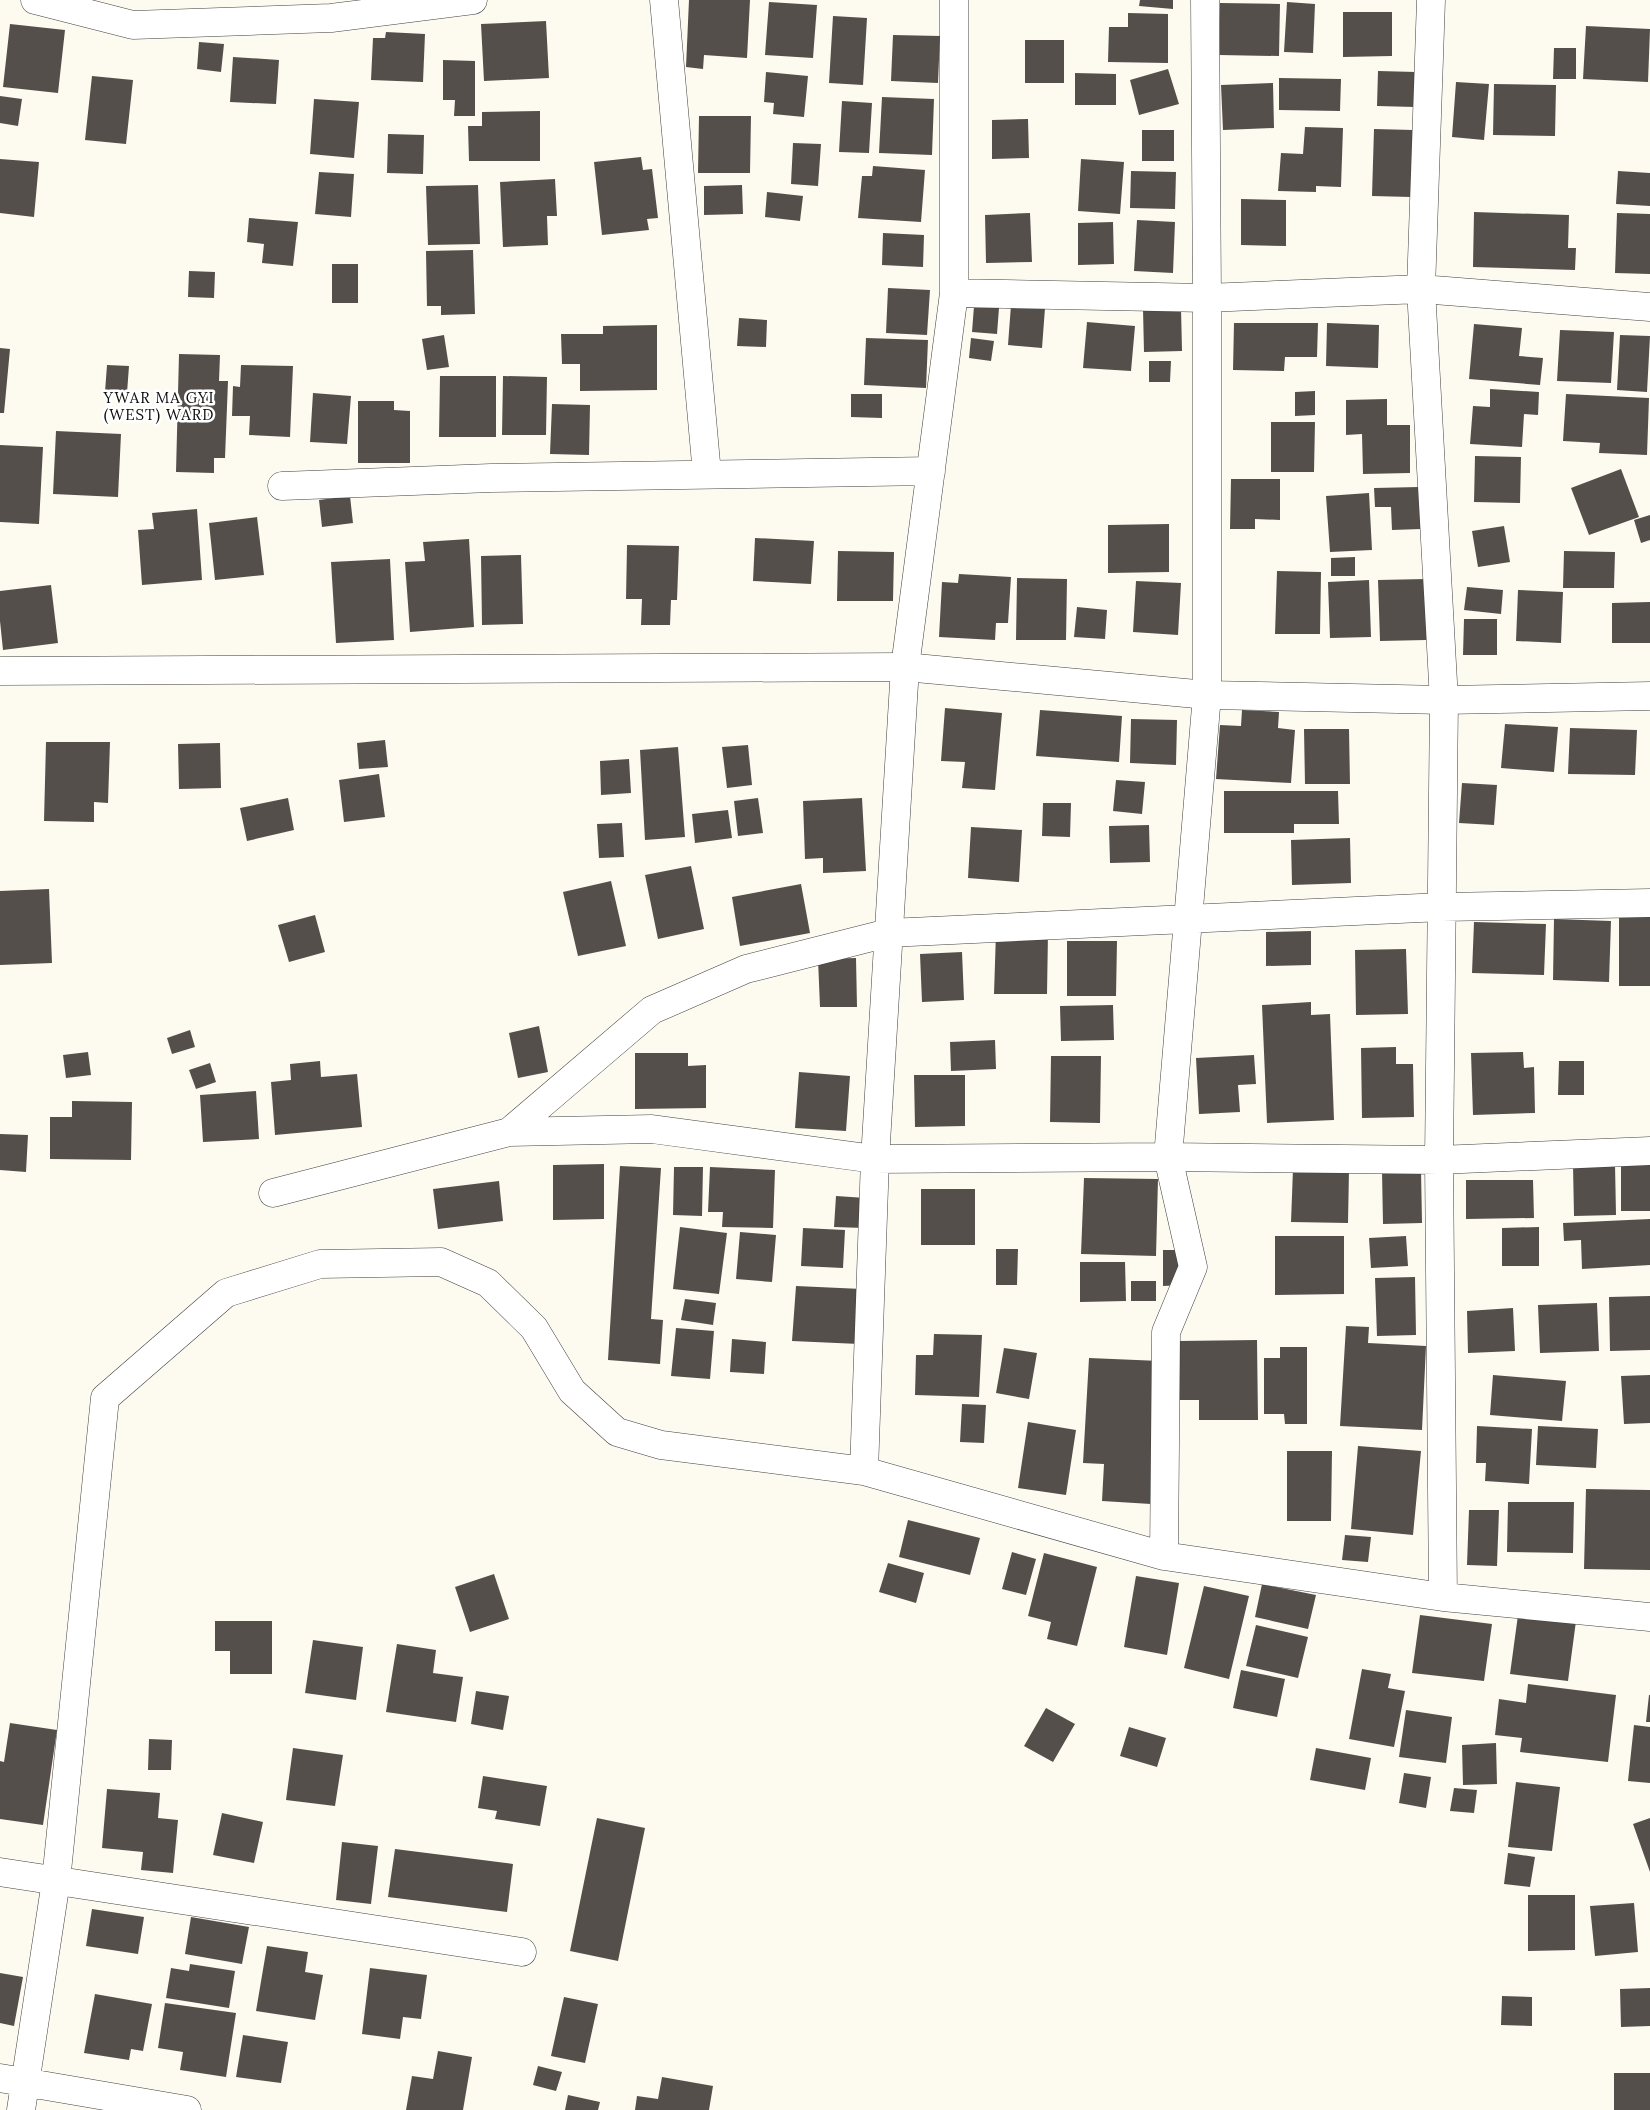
<svg xmlns="http://www.w3.org/2000/svg" width="1650" height="2110" font-family="Lora,serif">
  <rect width="100%" height="100%" fill="#fdfbf0"/>
  <path fill="#554f4b" d="M689 0H750L747 58 704 55 703 69 686 67Z
    M1140 0H1173V9L1139 6Z
    M769 2 817 5 813 58 765 55Z
    M1287 2 1315 4 1313 53 1284 52Z
    M1220 3 1280 4 1279 56 1219 55Z
    M1343 12H1392V56L1343 57Z
    M1128 13 1168 14V63L1108 62 1109 27H1128Z
    M833 16 867 18 863 85 829 83Z
    M546 21 549 78 484 81 481 24Z
    M10 24 65 30 58 93 3 87Z
    M1586 26 1650 29 1648 82 1583 79Z
    M386 32 425 34 423 82 371 80 373 38H385Z
    M893 35 940 36 938 83 891 81Z
    M1025 40H1064V83H1025Z
    M199 42 224 44 221 72 197 69Z
    M1554 48H1576V79H1553Z
    M233 57 279 60 276 104 230 102Z
    M443 60 475 61V116H454L455 100H443Z
    M1168 69 1179 104 1139 115 1130 80Z
    M1378 71 1416 72 1415 107 1377 106Z
    M766 72 808 76 804 117 773 114 774 103 764 102Z
    M1075 73 1116 74V105H1075Z
    M92 76 133 80 126 144 85 140Z
    M1279 78 1341 79 1340 111 1279 110Z
    M1456 82 1489 84 1484 140 1452 137Z
    M1273 83 1274 128 1223 130 1221 85Z
    M1494 84 1556 85 1555 136 1493 135Z
    M0 96 22 99 18 126 0 123Z
    M882 97 934 99 932 155 879 153Z
    M314 99 359 102 354 158 310 154Z
    M842 101 872 103 869 153 839 152Z
    M540 111V161H469L468 126H482V112Z
    M699 116H751L750 173H698Z
    M1028 119 1029 158 992 159V120Z
    M1305 127 1343 128 1341 187 1316 186V192L1278 191 1281 153 1303 154Z
    M1374 129 1413 130 1411 197 1372 196Z
    M1142 130H1174V161H1142Z
    M388 134 424 135 423 174 387 173Z
    M793 143 821 144 818 186 791 184Z
    M641 157 643 170 652 169 658 218 647 219 649 230 602 235 594 162Z
    M0 159 39 162 34 217 0 213Z
    M1081 159 1124 162 1120 214 1078 211Z
    M873 166 925 170 921 222 858 218 862 176H872Z
    M1131 171 1176 172 1175 209 1130 208Z
    M1618 171 1650 173V206L1616 204Z
    M319 172 354 174 351 217 315 214Z
    M555 179 557 216H547L548 245 503 247 500 182Z
    M478 185 480 244 428 245 426 186Z
    M742 185 743 214 704 215V186Z
    M767 192 803 196 800 221 765 217Z
    M1241 199 1286 200V246L1241 245Z
    M1474 212 1569 215 1568 248H1576L1575 270 1473 267Z
    M1030 213 1032 262 986 263 985 215Z
    M1617 213 1650 214V274L1615 273Z
    M249 218 298 222 293 266 262 263 264 244 247 242Z
    M1137 220 1175 222 1173 273 1134 271Z
    M1113 222 1114 264 1078 265V223Z
    M883 233 924 235 923 267 882 265Z
    M473 250 475 314 441 315V306H427L426 251Z
    M332 264H358V303H332Z
    M189 271 215 272 214 298 188 297Z
    M888 288 930 290 927 335 886 333Z
    M1011 305 1045 308 1042 348 1008 345Z
    M974 306 999 308 997 334 972 332Z
    M1181 308 1182 351 1144 352 1143 309Z
    M739 318 767 320 766 347 737 346Z
    M1087 322 1135 326 1131 371 1083 368Z
    M1234 323H1318L1317 357H1285L1284 371 1233 370Z
    M1327 323 1379 325 1378 368 1326 366Z
    M1474 324 1522 328 1519 356 1543 358 1540 385 1469 379Z
    M657 325V390L580 391V364H562L561 334H603V326Z
    M1560 330 1614 332 1611 383 1557 381Z
    M444 335 449 367 427 370 422 339Z
    M1620 335 1650 336 1647 392 1617 390Z
    M866 338 928 340 926 388 864 385Z
    M971 338 994 341 991 361 969 358Z
    M0 348 10 349 4 413H0Z
    M179 354 220 355 219 381H228L225 458H214V473L176 472Z
    M1149 361H1171L1170 382H1149Z
    M107 365 129 366 127 393 105 392Z
    M241 365 293 366 290 437 249 435 250 416H232L233 386 240 387Z
    M440 376H496V437H439Z
    M503 376 547 377 546 435H502Z
    M1490 389 1539 392 1538 415 1524 414 1522 447 1470 444 1473 406 1490 407Z
    M1315 391V415L1295 416V392Z
    M313 393 351 396 347 444 310 442Z
    M851 394H882V418L851 417Z
    M1566 394 1649 398 1647 455 1599 453 1600 443 1563 441Z
    M1387 399V425H1410V473L1363 474 1362 434 1346 435V400Z
    M358 401H394V410L410 411V463H358Z
    M552 404 590 405 589 455 550 454Z
    M1271 422H1315L1314 472H1271Z
    M56 431 121 434 118 497 53 494Z
    M0 445 43 447 39 524 0 522Z
    M1475 456 1521 457 1520 503 1474 502Z
    M1621 469 1639 517 1589 535 1571 488Z
    M1231 479H1280V520L1255 519V529H1230Z
    M1419 487 1421 529 1392 530 1391 507H1375L1374 488Z
    M1369 493 1372 550 1330 552 1326 496Z
    M350 496 353 523 322 527 319 500Z
    M197 509 202 580 142 585 138 530 154 529 152 513Z
    M1650 515V540L1641 543 1634 520Z
    M257 517 264 575 215 580 209 523Z
    M1169 524V572L1108 573V525Z
    M1504 526 1510 562 1478 567 1472 531Z
    M755 538 814 541 811 584 753 581Z
    M469 539 474 627 410 632 405 562 425 561 423 542Z
    M627 545 679 546 677 600H671L670 625H641L642 599H626Z
    M838 551 894 552 893 601H837Z
    M1564 551 1615 552 1614 588H1563Z
    M521 555 523 624 482 625 481 556Z
    M1355 557V576H1331V558Z
    M390 559 394 640 336 643 331 562Z
    M1277 571 1321 572 1320 634H1275Z
    M959 574 1011 577 1008 623H996L995 640 939 637 942 582 958 583Z
    M1017 578 1067 579 1066 640H1016Z
    M1426 579V640L1380 641 1378 580Z
    M1369 580 1371 637 1330 638 1328 582Z
    M1136 581 1181 583 1178 635 1133 632Z
    M51 585 58 643 3 650 0 621V591Z
    M1467 587 1503 590 1501 614 1464 610Z
    M1518 590 1563 592 1561 643 1516 641Z
    M1650 602V643H1612V603Z
    M1077 607 1107 610 1105 639 1074 637Z
    M1464 619H1497V655H1463Z
    M945 708 1002 713 995 790 962 788 965 762 941 761Z
    M1040 710 1122 716 1119 762 1036 756Z
    M1242 710 1279 712 1278 728 1295 730 1291 783 1216 779 1220 725 1241 726Z
    M1131 719 1177 720 1176 765 1130 763Z
    M1505 724 1558 727 1554 772 1501 768Z
    M1570 728 1637 730 1635 775 1568 774Z
    M1304 729H1349L1350 784H1305Z
    M385 740 388 767 359 769 357 743Z
    M46 742H110L108 803 94 802V822L44 821Z
    M220 743 221 788 179 789 178 744Z
    M748 745 752 785 727 788 722 747Z
    M678 747 685 837 645 840 640 750Z
    M629 759 631 793 601 795 600 761Z
    M379 774 385 817 344 822 339 780Z
    M1116 780 1145 782 1142 814 1113 811Z
    M1462 783 1497 785 1494 825 1459 823Z
    M1224 791H1338L1339 824H1294V833H1224Z
    M288 798 294 830 247 841 240 808Z
    M758 798 763 833 738 836 734 801Z
    M862 798 866 871 823 873V858L805 859 803 801Z
    M1043 803H1071L1070 837 1042 836Z
    M728 810 732 838 695 843 692 814Z
    M622 823 624 857 599 858 597 824Z
    M1149 825 1150 862 1110 863 1109 826Z
    M971 827 1022 830 1019 882 968 878Z
    M1350 838 1351 883 1292 885 1291 840Z
    M691 866 704 929 658 939 645 875Z
    M611 881 626 946 578 956 563 892Z
    M801 884 810 933 740 946 732 897Z
    M49 889 52 963 0 965V891Z
    M315 915 325 952 289 962 278 925Z
    M1619 916H1650V986H1619Z
    M1554 919 1611 921 1609 982 1553 980Z
    M1474 922 1546 924 1544 975 1472 973Z
    M1311 931V965L1266 966V932Z
    M996 932 1048 933 1047 994H994Z
    M1067 941H1117L1116 996H1067Z
    M1406 949 1408 1014 1356 1015 1355 950Z
    M962 952 964 1000 922 1002 920 954Z
    M856 958 857 1007H820L818 959Z
    M1311 1002V1015L1330 1014 1334 1120 1267 1123 1262 1005Z
    M1113 1005 1114 1040 1061 1041 1060 1006Z
    M539 1026 548 1072 518 1078 509 1033Z
    M190 1030 195 1047 172 1054 167 1038Z
    M995 1040 996 1069 951 1071 950 1042Z
    M1396 1047V1064H1413L1414 1117 1362 1118 1361 1048Z
    M88 1052 91 1075 66 1078 63 1055Z
    M1523 1052 1524 1068 1534 1067 1535 1113 1473 1115 1471 1053Z
    M635 1053H688V1066L706 1065V1108L635 1109Z
    M1254 1055 1256 1084 1238 1085 1240 1112 1199 1114 1196 1058Z
    M1051 1056H1101L1100 1123 1050 1122Z
    M320 1061 321 1077 357 1074 362 1127 275 1135 271 1082 291 1080 290 1064Z
    M1559 1061H1584V1095H1558Z
    M210 1063 216 1082 196 1089 189 1070Z
    M799 1072 850 1076 846 1131 795 1128Z
    M914 1075H965V1126L915 1127Z
    M256 1091 259 1139 203 1142 200 1095Z
    M72 1101 132 1102 131 1160 50 1159V1117H72Z
    M0 1134 28 1135 26 1172 0 1170Z
    M1650 1156V1211H1621V1157Z
    M604 1164V1219L553 1220V1165Z
    M1615 1164 1616 1215 1574 1216 1573 1165Z
    M620 1166 661 1168 651 1319 663 1320 660 1364 608 1360Z
    M674 1167H703L702 1216 673 1215Z
    M710 1167 775 1170 773 1228 722 1227 723 1212H708Z
    M1293 1169 1349 1170 1348 1223 1291 1222Z
    M1421 1170 1422 1223 1383 1224 1382 1171Z
    M1084 1178 1158 1179 1156 1256 1081 1254Z
    M1466 1180H1533L1534 1218 1466 1219Z
    M499 1181 503 1221 438 1229 433 1189Z
    M921 1189H975V1245H921Z
    M836 1196 866 1198 864 1228 834 1227Z
    M1650 1219V1265L1582 1269 1581 1240 1564 1241 1563 1223Z
    M680 1227 727 1233 719 1294 673 1289Z
    M1539 1227V1266H1502V1228Z
    M803 1228 845 1230 843 1268 801 1266Z
    M740 1232 776 1235 772 1282 736 1279Z
    M1275 1236H1344V1294L1275 1295Z
    M1406 1236 1408 1266 1371 1268 1369 1238Z
    M996 1249H1018L1017 1285H996Z
    M1163 1250H1182L1183 1285 1163 1286Z
    M1080 1262H1125L1126 1301 1080 1302Z
    M1415 1277 1416 1335 1377 1336 1375 1278Z
    M1131 1281H1156V1301H1131Z
    M796 1286 862 1289 859 1344 792 1341Z
    M1650 1296V1350L1610 1351 1609 1297Z
    M685 1299 716 1303 713 1325 681 1320Z
    M1597 1303 1599 1351 1540 1353 1538 1305Z
    M1513 1308 1515 1351 1468 1353 1467 1311Z
    M1346 1326 1369 1327 1368 1343 1426 1346 1422 1430 1340 1426Z
    M676 1328 714 1331 710 1379 671 1376Z
    M934 1334 982 1335 979 1397 915 1395 916 1355H933Z
    M732 1339 766 1342 764 1374 730 1372Z
    M1257 1340 1258 1420H1199V1400H1179V1341Z
    M1280 1347H1307V1424H1285L1284 1414H1264V1358H1280Z
    M1004 1348 1037 1353 1029 1399 996 1393Z
    M1089 1358 1160 1361 1151 1504 1102 1501 1104 1464 1083 1463Z
    M1493 1375 1566 1381 1562 1421 1490 1415Z
    M1650 1375V1423L1624 1424 1621 1376Z
    M962 1404 986 1405 984 1443 960 1442Z
    M1028 1422 1076 1430 1066 1495 1018 1488Z
    M1477 1426 1532 1429 1529 1484 1485 1481 1486 1463H1476Z
    M1538 1426 1598 1429 1596 1468 1536 1465Z
    M1358 1446 1421 1451 1413 1535 1351 1529Z
    M1287 1451H1332L1331 1521H1287Z
    M1586 1489 1650 1490V1570L1584 1569Z
    M1508 1502H1574L1573 1553 1507 1552Z
    M1469 1510H1499L1497 1566 1467 1565Z
    M908 1520 980 1538 970 1575 899 1557Z
    M1345 1535 1371 1537 1368 1562 1342 1560Z
    M1012 1552 1036 1559 1026 1595 1002 1589Z
    M1044 1553 1097 1567 1077 1646 1047 1639 1051 1622 1028 1616Z
    M888 1563 924 1573 916 1603 879 1592Z
    M494 1574 509 1619 470 1632 455 1587Z
    M1136 1576 1179 1583 1167 1655 1124 1647Z
    M1262 1584 1316 1595 1308 1629 1255 1617Z
    M1204 1586 1249 1596 1229 1679 1184 1668Z
    M1420 1615 1492 1624 1484 1681 1412 1673Z
    M1518 1615 1576 1621 1568 1681 1510 1674Z
    M215 1621H272V1674H230V1651H215Z
    M1256 1625 1308 1637 1298 1678 1246 1666Z
    M313 1640 363 1647 356 1700 305 1693Z
    M397 1644 436 1650 433 1673 463 1677 456 1722 386 1712Z
    M1362 1669 1391 1674 1388 1688 1405 1691 1394 1747 1349 1739Z
    M1241 1670 1285 1679 1277 1717 1233 1708Z
    M1528 1684 1616 1695 1608 1762 1520 1752 1522 1738 1495 1735 1499 1699 1526 1703Z
    M476 1691 509 1696 503 1730 471 1724Z
    M1649 1695H1650V1722H1646Z
    M1046 1708 1075 1724 1053 1762 1024 1746Z
    M1406 1710 1452 1717 1446 1763 1399 1757Z
    M10 1723 57 1730 43 1825 0 1819V1761L4 1762Z
    M1634 1725 1650 1727V1783L1628 1781Z
    M1129 1727 1166 1738 1157 1767 1120 1756Z
    M149 1739 172 1740 171 1770H148Z
    M1496 1743 1497 1784 1463 1785 1462 1745Z
    M293 1748 343 1755 335 1806 286 1800Z
    M1316 1748 1371 1758 1365 1790 1310 1780Z
    M1404 1773 1431 1777 1426 1808 1399 1803Z
    M483 1776 547 1786 540 1826 495 1819 497 1811 478 1808Z
    M1516 1782 1560 1787 1552 1851 1508 1847Z
    M1454 1788 1477 1790 1474 1813 1450 1811Z
    M107 1789 160 1793 158 1818 178 1820 173 1873 141 1870 143 1852 102 1848Z
    M222 1813 263 1822 254 1863 213 1855Z
    M597 1818 645 1828 618 1961 570 1951Z
    M1650 1818V1872L1633 1824Z
    M342 1842 378 1846 371 1904 336 1900Z
    M395 1849 513 1864 507 1912 388 1897Z
    M1508 1853 1535 1857 1530 1887 1504 1884Z
    M1528 1895H1575V1950L1528 1951Z
    M1634 1903 1638 1952 1595 1956 1590 1906Z
    M92 1909 144 1917 138 1954 86 1946Z
    M191 1917 249 1927 242 1964 185 1954Z
    M267 1946 308 1952 305 1972 323 1975 315 2020 256 2011Z
    M190 1964 235 1971 229 2008 166 1998 171 1968 189 1971Z
    M370 1968 427 1975 421 2019 403 2017 400 2039 362 2034Z
    M0 1973 23 1977 14 2026 0 2023Z
    M1650 1988V2026L1621 2027 1620 1989Z
    M95 1994 152 2004 143 2051 131 2049 129 2060 84 2053Z
    M1502 1996 1532 1997V2026L1501 2025Z
    M564 1997 598 2004 585 2063 551 2056Z
    M165 2003 236 2013 226 2077 180 2070 183 2052 158 2048Z
    M243 2035 288 2042 281 2083 236 2077Z
    M438 2051 472 2057 463 2110H406L412 2076 433 2079Z
    M538 2066 562 2072 556 2091 533 2085Z
    M1614 2073H1650V2110H1614Z
    M662 2077 713 2086 709 2110H635L637 2096 658 2099Z
    M568 2095 600 2102 598 2110H565Z"/>
  <g fill="none" stroke-linecap="round" stroke-linejoin="round">
    <defs>
      <path id="minor" d="M35 0 133 25 331 18 473 0
        M664 0 707 474
        M1431 0 1421 289 1444 700 1439 1160 1443 1597
        M954 1V293L905 667 875 1159 864 1471 1164 1556 1443 1597 1650 1617
        M954 293 1207 298 1421 289 1650 307
        M282 486 491 478 931 471
        M509 1132 652 1010 746 969 888 933 1442 907 1650 903
        M273 1193 509 1132 652 1129 875 1159 1168 1157 1439 1160 1650 1151
        M1164 1556 1166 1332 1193 1267 1168 1157 1207 695V298L1205 0
        M0 1872 522 1952
        M0 2078 187 2110
        M21 2110 56 1881 105 1398 226 1293 320 1264 441 1262 488 1283 534 1328 572 1391 617 1432 661 1445 864 1471"/>
      <path id="tertiary" d="M0 671 905 667 1207 695 1444 700 1650 696"/>
    </defs>
    <use href="#minor" stroke="#404040" stroke-width="29"/>
    <use href="#tertiary" stroke="#404040" stroke-width="29"/>
    <use href="#minor" stroke="#fff" stroke-width="28"/>
    <use href="#tertiary" stroke="#fff" stroke-width="28"/>
  </g>
  <g text-anchor="middle" dominant-baseline="central" stroke-width="5" stroke-linejoin="round" paint-order="stroke">
    <g font-size="15" letter-spacing="1" fill="#0d0d0d" stroke="#fff">
      <text x="159" y="397">YWAR MA GYI<tspan x="159" dy="17">(WEST) WARD</tspan></text>
    </g>
  </g>
</svg>
